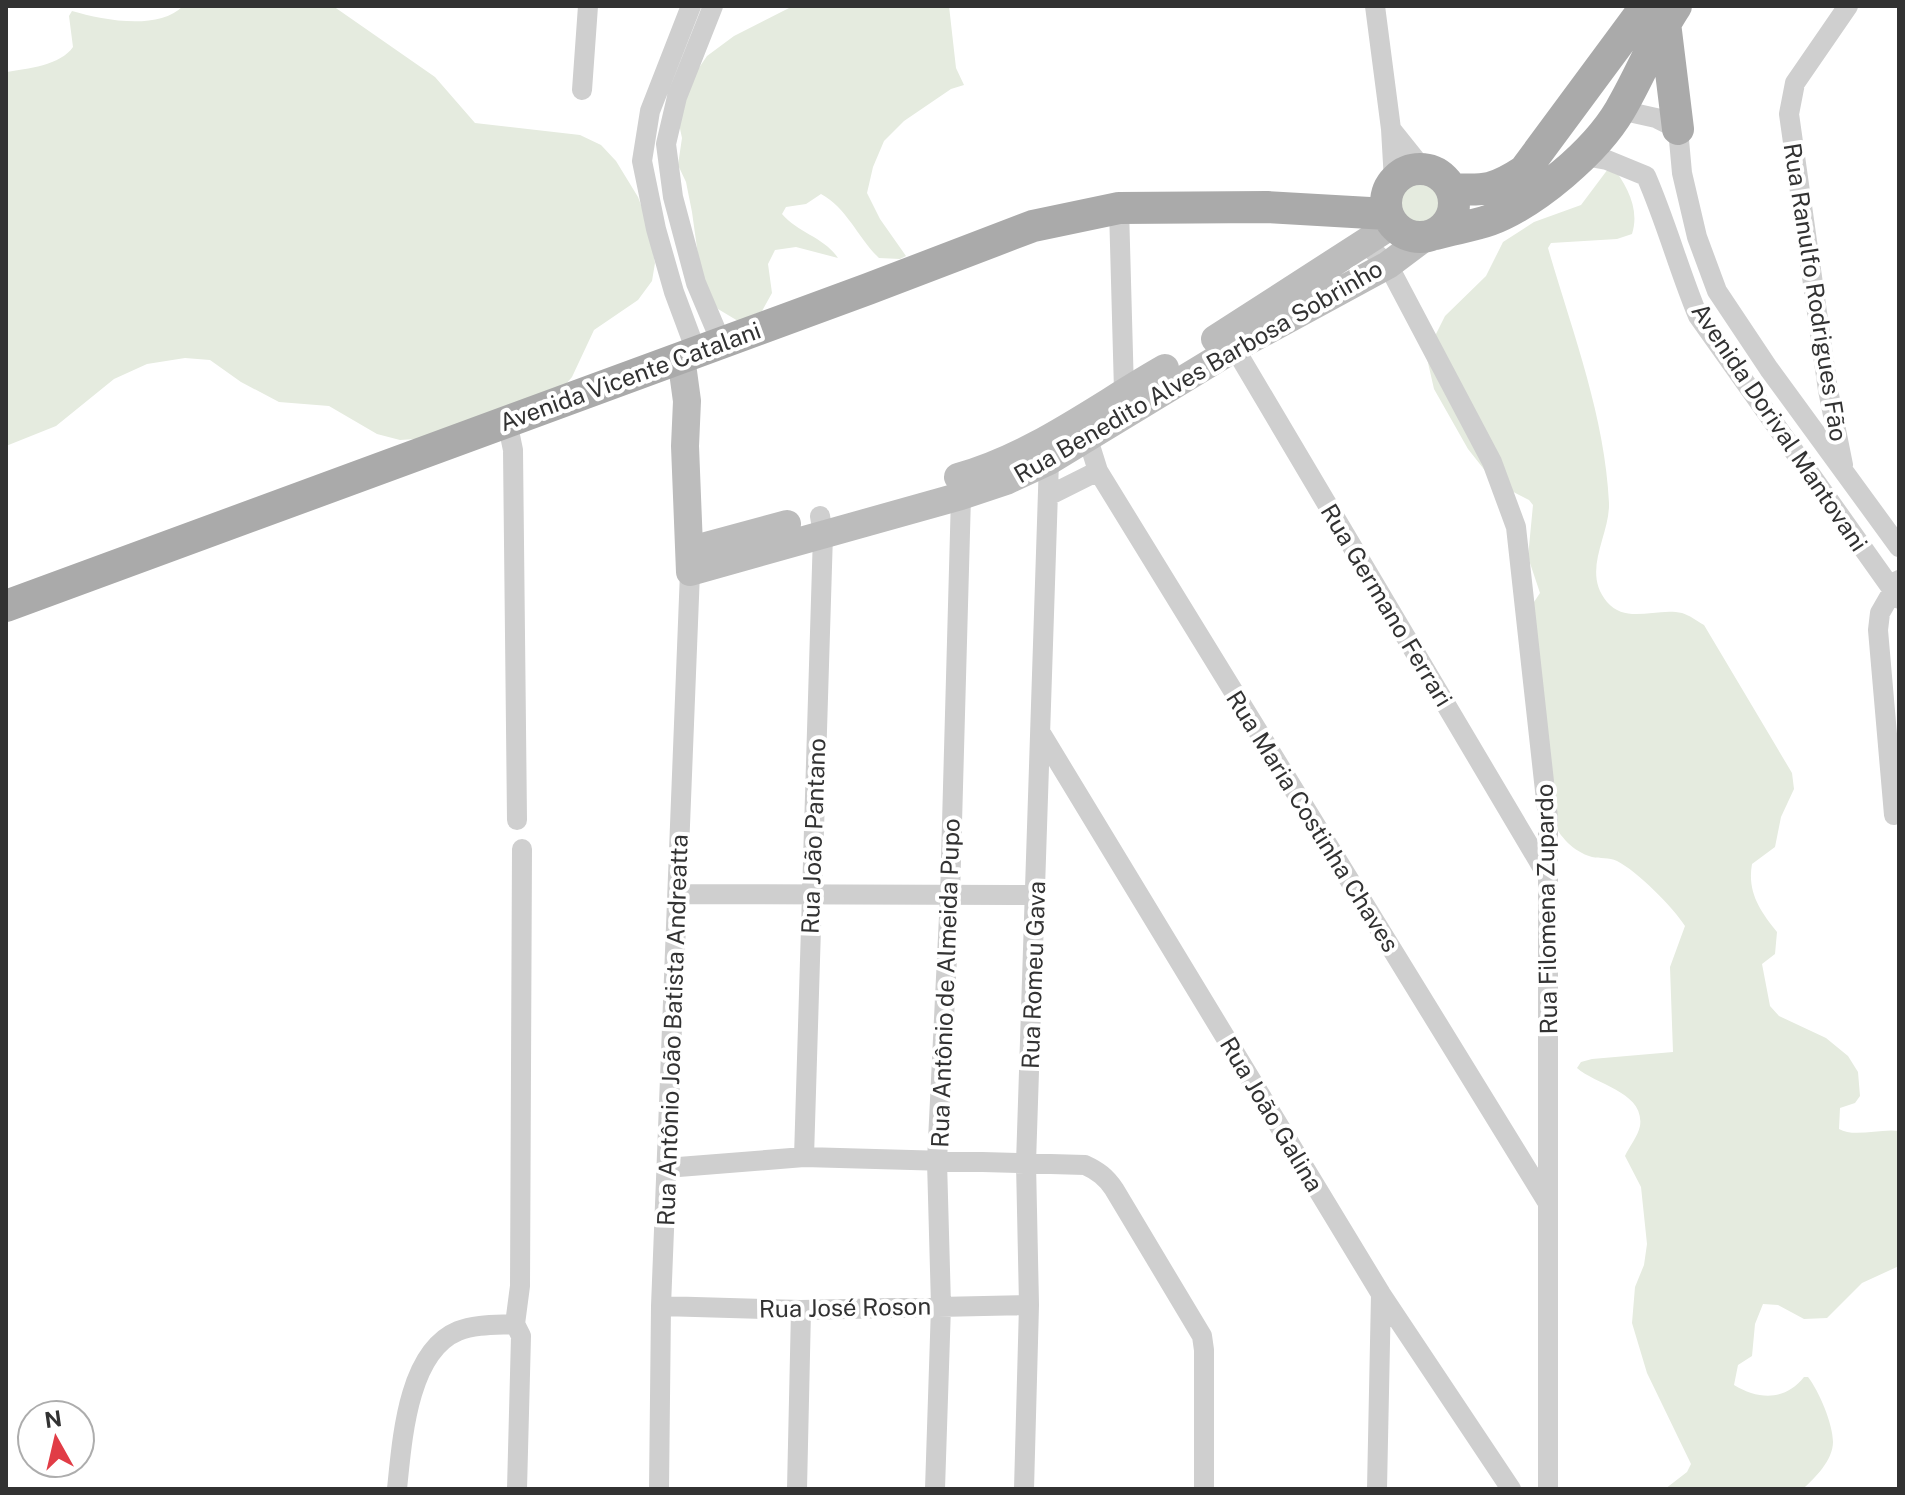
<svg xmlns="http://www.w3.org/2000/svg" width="1905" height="1495" font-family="'Public Sans',sans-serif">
  <rect width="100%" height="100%" fill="#fff"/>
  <path fill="#e5ebdf" d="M183 6H333L435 77 475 123 580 135 601 145 616 161 638 197 648 224 655 263 652 281 638 300 594 330 572 377 554 398 430 438 400 440 377 434 329 406 279 402 241 382 210 360 185 358 147 364 114 379 56 426 6 446V72C27 69 61 65 73 47L69 16 72 11C103 20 158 31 183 6Z
    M793 6H949L956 68 964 85 951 89 904 121 884 141 873 167 867 193 880 219 906 256 900 259 879 258C858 238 847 208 821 194L806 204 786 207 782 214C798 233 824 237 838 258L796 247 775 250 768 264 772 293 762 311 738 321 718 309 702 284 692 212 686 182 678 165 682 138 676 110 690 81 707 56 734 36Z
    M1611 165C1627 185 1640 209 1632 234L1617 239 1551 243 1548 248C1572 331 1605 416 1609 503 1610 536 1581 571 1607 602 1627 625 1656 607 1682 613 1689 615 1697 621 1704 625L1792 773 1794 789 1781 817 1775 847 1752 864C1747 892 1760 911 1777 932L1775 954 1762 964 1770 1006 1779 1016 1826 1038 1848 1056 1858 1072 1860 1096 1855 1103 1840 1108 1839 1129C1854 1138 1881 1128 1899 1131V1266L1862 1283 1827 1318 1804 1319 1778 1305 1763 1304 1755 1324 1752 1356 1738 1365 1734 1385C1759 1400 1785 1401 1804 1377H1808C1819 1391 1833 1424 1833 1442 1833 1460 1815 1478 1803 1489H1665L1687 1472 1691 1464 1647 1373 1632 1323 1635 1287 1644 1265 1647 1244 1641 1187 1625 1156C1629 1147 1638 1136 1640 1126 1645 1092 1596 1085 1577 1068L1581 1062 1592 1059 1673 1052 1670 967 1685 926C1673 907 1637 871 1617 861 1609 857 1600 859 1592 857 1572 851 1561 837 1551 820L1528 611 1540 593 1528 557 1533 505 1529 500 1494 482 1468 449 1434 389 1426 354 1445 316 1486 276 1503 242 1534 222 1581 205Z
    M1399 204a21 21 0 1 1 42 0a21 21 0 1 1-42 0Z"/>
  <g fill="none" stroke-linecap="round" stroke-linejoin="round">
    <path stroke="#cfcfcf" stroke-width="20" d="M691 6 650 111 642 161 656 229 674 292 696 351
      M713 6 677 97 666 144 673 197 696 283 721 342
      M1375 6 1391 129 1394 181
      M582 90 588 6
      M1620 110 1656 118 1678 129 1682 173 1697 237 1717 291 1769 369 1899 547
      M1391 129 1423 169
      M1584 156 1607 160 1646 176C1666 222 1679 270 1698 316L1899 599
      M1119 208 1124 391
      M1364 242 1388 265 1492 462 1516 527 1548 818V1489
      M1228 337 1548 877
      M507 421 513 450 517 820
      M1087 436 1098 471 1546 1200
      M1843 465 1828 390 1789 114 1795 83 1848 6
      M1048 496 1098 471
      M1042 735 1381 1294 1511 1489
      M1894 815 1878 630 1880 613 1899 580
      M678 894 1035 895
      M804 1157 823 534 820 516
      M666 1168 804 1157 1085 1165C1098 1171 1106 1177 1114 1189L1202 1336 1204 1350V1489
      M661 1306 801 1310 1029 1305
      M515 1324 520 1286 522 849
      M397 1489C402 1442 407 1352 458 1331 475 1324 497 1325 515 1324L521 1336 517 1489
      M659 1489 661 1306 690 572
      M797 1489 801 1310
      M935 1489 941 1306 937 1161 950 896 961 496 957 486
      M1024 1489 1029 1305 1026 1163 1049 461 1045 450
      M1377 1489 1381 1294"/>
    <path stroke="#bcbcbc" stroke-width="28" d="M1215 339 1392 225
      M681 357 687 401 685 446 690 572 961 496 1006 481 1049 461 1235 348 1388 265 1424 238
      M958 477C1034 456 1098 406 1165 368
      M691 550 787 524"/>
    <path stroke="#aaa" stroke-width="32" d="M1665 23 1678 129
      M1386 203a34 34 0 1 1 68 0a34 34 0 1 1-68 0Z
      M1451 189C1486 191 1495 190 1524 171L1646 6
      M1436 234C1453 229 1473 226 1490 220 1535 203 1596 151 1620 110 1640 76 1654 39 1676 6
      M6 606 868 289 1033 226 1119 208 1267 207 1387 214"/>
  </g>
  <g text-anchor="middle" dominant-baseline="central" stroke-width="8" stroke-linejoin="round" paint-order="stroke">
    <g font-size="24" fill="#323232" stroke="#fff">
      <text transform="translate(1816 292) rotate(81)">Rua Ranulfo Rodrigues Fão</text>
      <text transform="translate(1198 371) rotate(-30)">Rua Benedito Alves Barbosa Sobrinho</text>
      <text transform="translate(630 376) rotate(-20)">Avenida Vicente Catalani</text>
      <text transform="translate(1780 427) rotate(56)">Avenida Dorival Mantovani</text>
      <text transform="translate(1387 605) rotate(59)">Rua Germano Ferrari</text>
      <text transform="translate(1313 821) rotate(58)">Rua Maria Costinha Chaves</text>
      <text transform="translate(813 836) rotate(-88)">Rua João Pantano</text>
      <text transform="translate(1546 909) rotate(-91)">Rua Filomena Zupardo</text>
      <text transform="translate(1033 975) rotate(-88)">Rua Romeu Gava</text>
      <text transform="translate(945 983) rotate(-88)">Rua Antônio de Almeida Pupo</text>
      <text transform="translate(672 1030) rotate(-88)">Rua Antônio João Batista Andreatta</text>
      <text transform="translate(1272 1114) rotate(59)">Rua João Galina</text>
      <text transform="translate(845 1307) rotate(-1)">Rua José Roson</text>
    </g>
  </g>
  <rect width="1905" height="1495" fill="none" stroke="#323232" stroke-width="16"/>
  <g transform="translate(56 1439) rotate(352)"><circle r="38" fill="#ffffff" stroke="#adadad" stroke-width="2"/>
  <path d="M0-6L14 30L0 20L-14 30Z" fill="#e13c46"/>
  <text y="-12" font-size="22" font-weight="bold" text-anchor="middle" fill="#323232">N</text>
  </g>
</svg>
